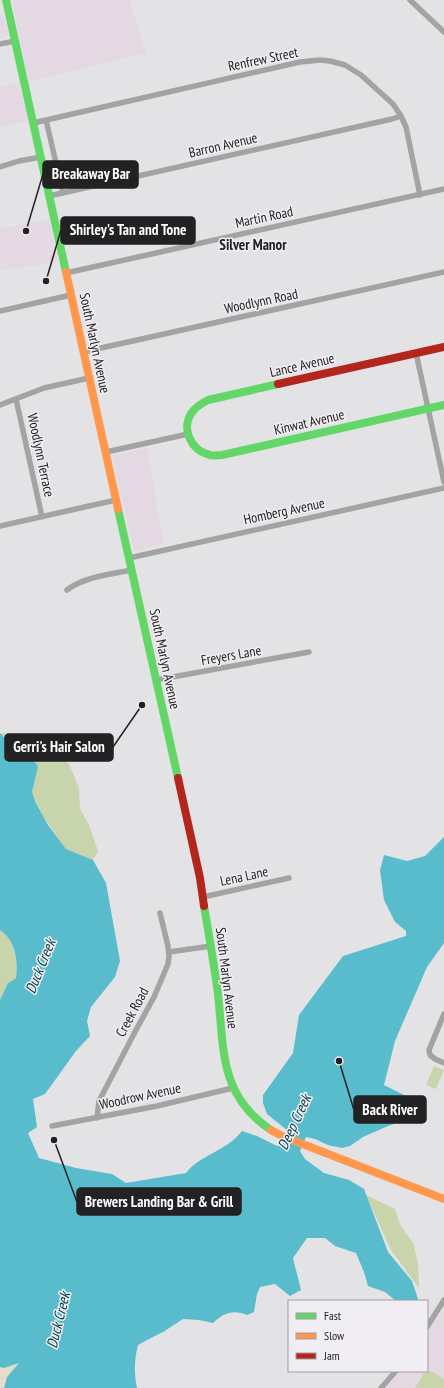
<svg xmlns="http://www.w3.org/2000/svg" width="444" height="1388" font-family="'PT Sans Narrow',sans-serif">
  <rect width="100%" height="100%" fill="#e3e2e4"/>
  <path fill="#e4d9e3" d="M12 0H130L146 53 29 81Z
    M0 15H4L9 36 0 38Z
    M19 83 28 121 0 127V87Z
    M49 220 58 262 0 270V229Z
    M147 448 164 544 134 551 112 456Z
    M444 1308V1388H386L400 1371H427V1334Z"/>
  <path fill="#c8d4ac" d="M7 733 49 751 69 764 79 788 80 809 89 825 98 851 93 860 66 849 43 816 32 792 38 767 36 763 20 754 0 734Z
    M0 930C15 940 18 961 16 978L8 983 0 1000Z
    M434 1066 444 1070 436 1089 426 1085Z
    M366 1195 395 1209 400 1225 413 1243 418 1263 419 1288 391 1250Z
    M431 1371 444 1379V1388H415L424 1373Z"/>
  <path fill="#e3ddca" d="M20 1362 7 1377 4 1388H0V1367L4 1368Z"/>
  <path fill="#59bccc" d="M0 733 20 754 36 763 38 767 32 792 36 803 48 825 66 849 93 860 106 883 120 961 115 977 91 1007 87 1021 90 1036 76 1051 45 1094 33 1099 37 1127 28 1133 39 1158 76 1168 112 1174 126 1183 186 1173C201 1154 227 1151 242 1131L257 1136 277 1146 282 1145 288 1131 267 1114 263 1103V1095L293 1053 299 1015 343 956 406 936V931L395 922 384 900 380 870 384 855 407 861 425 856 444 837V943L427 967 395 1041 384 1085 420 1103 410 1118 388 1126 363 1137 350 1146 342 1148 328 1145 315 1139 306 1137 300 1151 305 1159 324 1173 349 1180 364 1189 388 1252 412 1281 418 1299 417 1301H396L385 1292 368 1286 364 1272 356 1253 335 1246 325 1238H307L293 1258 301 1290 290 1296 275 1284 260 1287 257 1294 254 1312 247 1315C233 1309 223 1313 213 1323L199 1320 183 1319 163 1332 149 1339 138 1345C134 1360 134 1373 137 1388H4L7 1377 19 1363 4 1368 0 1367V1000L8 983 16 978C18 960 16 941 0 930Z"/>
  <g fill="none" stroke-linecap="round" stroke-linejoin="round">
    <path stroke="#a4a3a3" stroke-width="5.5" d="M410 0 444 32
      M0 44 15 41
      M46 120 63 193
      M33 123 300 62 320 60 330 61 345 65 361 75 393 104 401 116 406 127 420 195
      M0 167 19 161 41 157
      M49 196 392 119 401 116
      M66 273 444 189
      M0 311 71 295
      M83 352 444 272
      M416 353 444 482
      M16 399 42 517
      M0 405 44 388 89 378
      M106 452 188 434
      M0 526 116 500
      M129 558 444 488
      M67 590C83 577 112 574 132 570
      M156 680 309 652
      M203 897 289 878
      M169 952 211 946
      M444 1014 429 1050 430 1055 435 1059 444 1063
      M97 1118 99 1101 136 1030 154 997 168 964 169 957 168 946 160 913
      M52 1126 157 1106 233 1088
      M427 1327 444 1300
      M381 1388 396 1371"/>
    <path stroke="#63d668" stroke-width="8" d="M6 0 66 272
      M278 384 208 400C202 403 197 406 193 411 180 427 190 450 210 455 213 456 218 455 222 455L444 405
      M118 509 178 778
      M204 906C209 935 214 964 218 994 224 1048 219 1096 271 1130"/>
    <path stroke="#ff974d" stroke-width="8" d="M66 272 118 509
      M271 1130 282 1136 444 1199"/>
    <path stroke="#b3261e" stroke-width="8" d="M278 384 444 347
      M178 778 200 878 204 906"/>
  </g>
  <g text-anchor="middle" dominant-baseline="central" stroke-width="3" stroke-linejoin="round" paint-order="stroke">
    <g font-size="14" fill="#222123" stroke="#f1eef3">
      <text transform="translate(263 59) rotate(-12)">Renfrew Street</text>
      <text transform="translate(223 145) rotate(-13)">Barron Avenue</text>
      <text transform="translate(264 217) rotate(-12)">Martin Road</text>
      <text transform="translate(261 301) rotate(-12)">Woodlynn Road</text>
      <text transform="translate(95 343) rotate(78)">South Marlyn Avenue</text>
      <text transform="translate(302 365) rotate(-13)">Lance Avenue</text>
      <text transform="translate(309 422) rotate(-13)">Kinwat Avenue</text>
      <text transform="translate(41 455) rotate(78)">Woodlynn Terrace</text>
      <text transform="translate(284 511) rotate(-12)">Homberg Avenue</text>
      <text transform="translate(231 655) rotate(-10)">Freyers Lane</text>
      <text transform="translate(165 659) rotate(78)">South Marlyn Avenue</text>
      <text transform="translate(244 876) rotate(-12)">Lena Lane</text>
      <text transform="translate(227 978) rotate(83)">South Marlyn Avenue</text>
      <text transform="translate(132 1012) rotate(-62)">Creek Road</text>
      <text transform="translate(140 1096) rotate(-12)">Woodrow Avenue</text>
    </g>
    <g font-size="15" font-weight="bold" fill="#222123" stroke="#f1eef3">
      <text x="253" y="244">Silver Manor</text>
    </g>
    <g font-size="15" font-style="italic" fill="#003c45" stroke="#f1eef3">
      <text transform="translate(40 966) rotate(-68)">Duck Creek</text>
      <text transform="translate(294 1122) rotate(-65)">Deep Creek</text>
      <text transform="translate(58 1320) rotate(-76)">Duck Creek</text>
    </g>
  </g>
  <path fill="none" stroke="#222123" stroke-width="1.5" d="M26 231L43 174M46 281L61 230M142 705L113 747M339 1061L354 1110M54 1140L77 1202"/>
  <g fill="#222123" stroke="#f1eef3" stroke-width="1.5">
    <circle cx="26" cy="231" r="4"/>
    <circle cx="46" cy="281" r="4"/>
    <circle cx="142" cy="705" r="4"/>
    <circle cx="339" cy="1061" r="4"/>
    <circle cx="54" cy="1140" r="4"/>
  </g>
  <g fill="#222123" stroke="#222123" stroke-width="1.5">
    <rect x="43" y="161" width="95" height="27" rx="4"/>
    <rect x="61" y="217" width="134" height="27" rx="4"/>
    <rect x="5" y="734" width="108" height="27" rx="4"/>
    <rect x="354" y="1096" width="72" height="27" rx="4"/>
    <rect x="77" y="1188" width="164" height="27" rx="4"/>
  </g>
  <g font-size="15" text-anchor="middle" font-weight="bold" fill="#fff">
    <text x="91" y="179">Breakaway Bar</text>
    <text x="128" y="235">Shirley's Tan and Tone</text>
    <text x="59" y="752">Gerri's Hair Salon</text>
    <text x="390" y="1115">Back River</text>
    <text x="159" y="1207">Brewers Landing Bar &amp; Grill</text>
  </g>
  <rect x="288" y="1300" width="140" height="72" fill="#f1eef3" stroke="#9e9ca0"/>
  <rect x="296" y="1313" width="20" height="6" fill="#63d668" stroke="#9e9ca0"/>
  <text x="324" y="1320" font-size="12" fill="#222123">Fast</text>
  <rect x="296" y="1333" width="20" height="6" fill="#ff974d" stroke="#9e9ca0"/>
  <text x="324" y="1340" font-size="12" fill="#222123">Slow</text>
  <rect x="296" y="1353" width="20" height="6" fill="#b3261e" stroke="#9e9ca0"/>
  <text x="324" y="1360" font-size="12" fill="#222123">Jam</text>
</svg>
